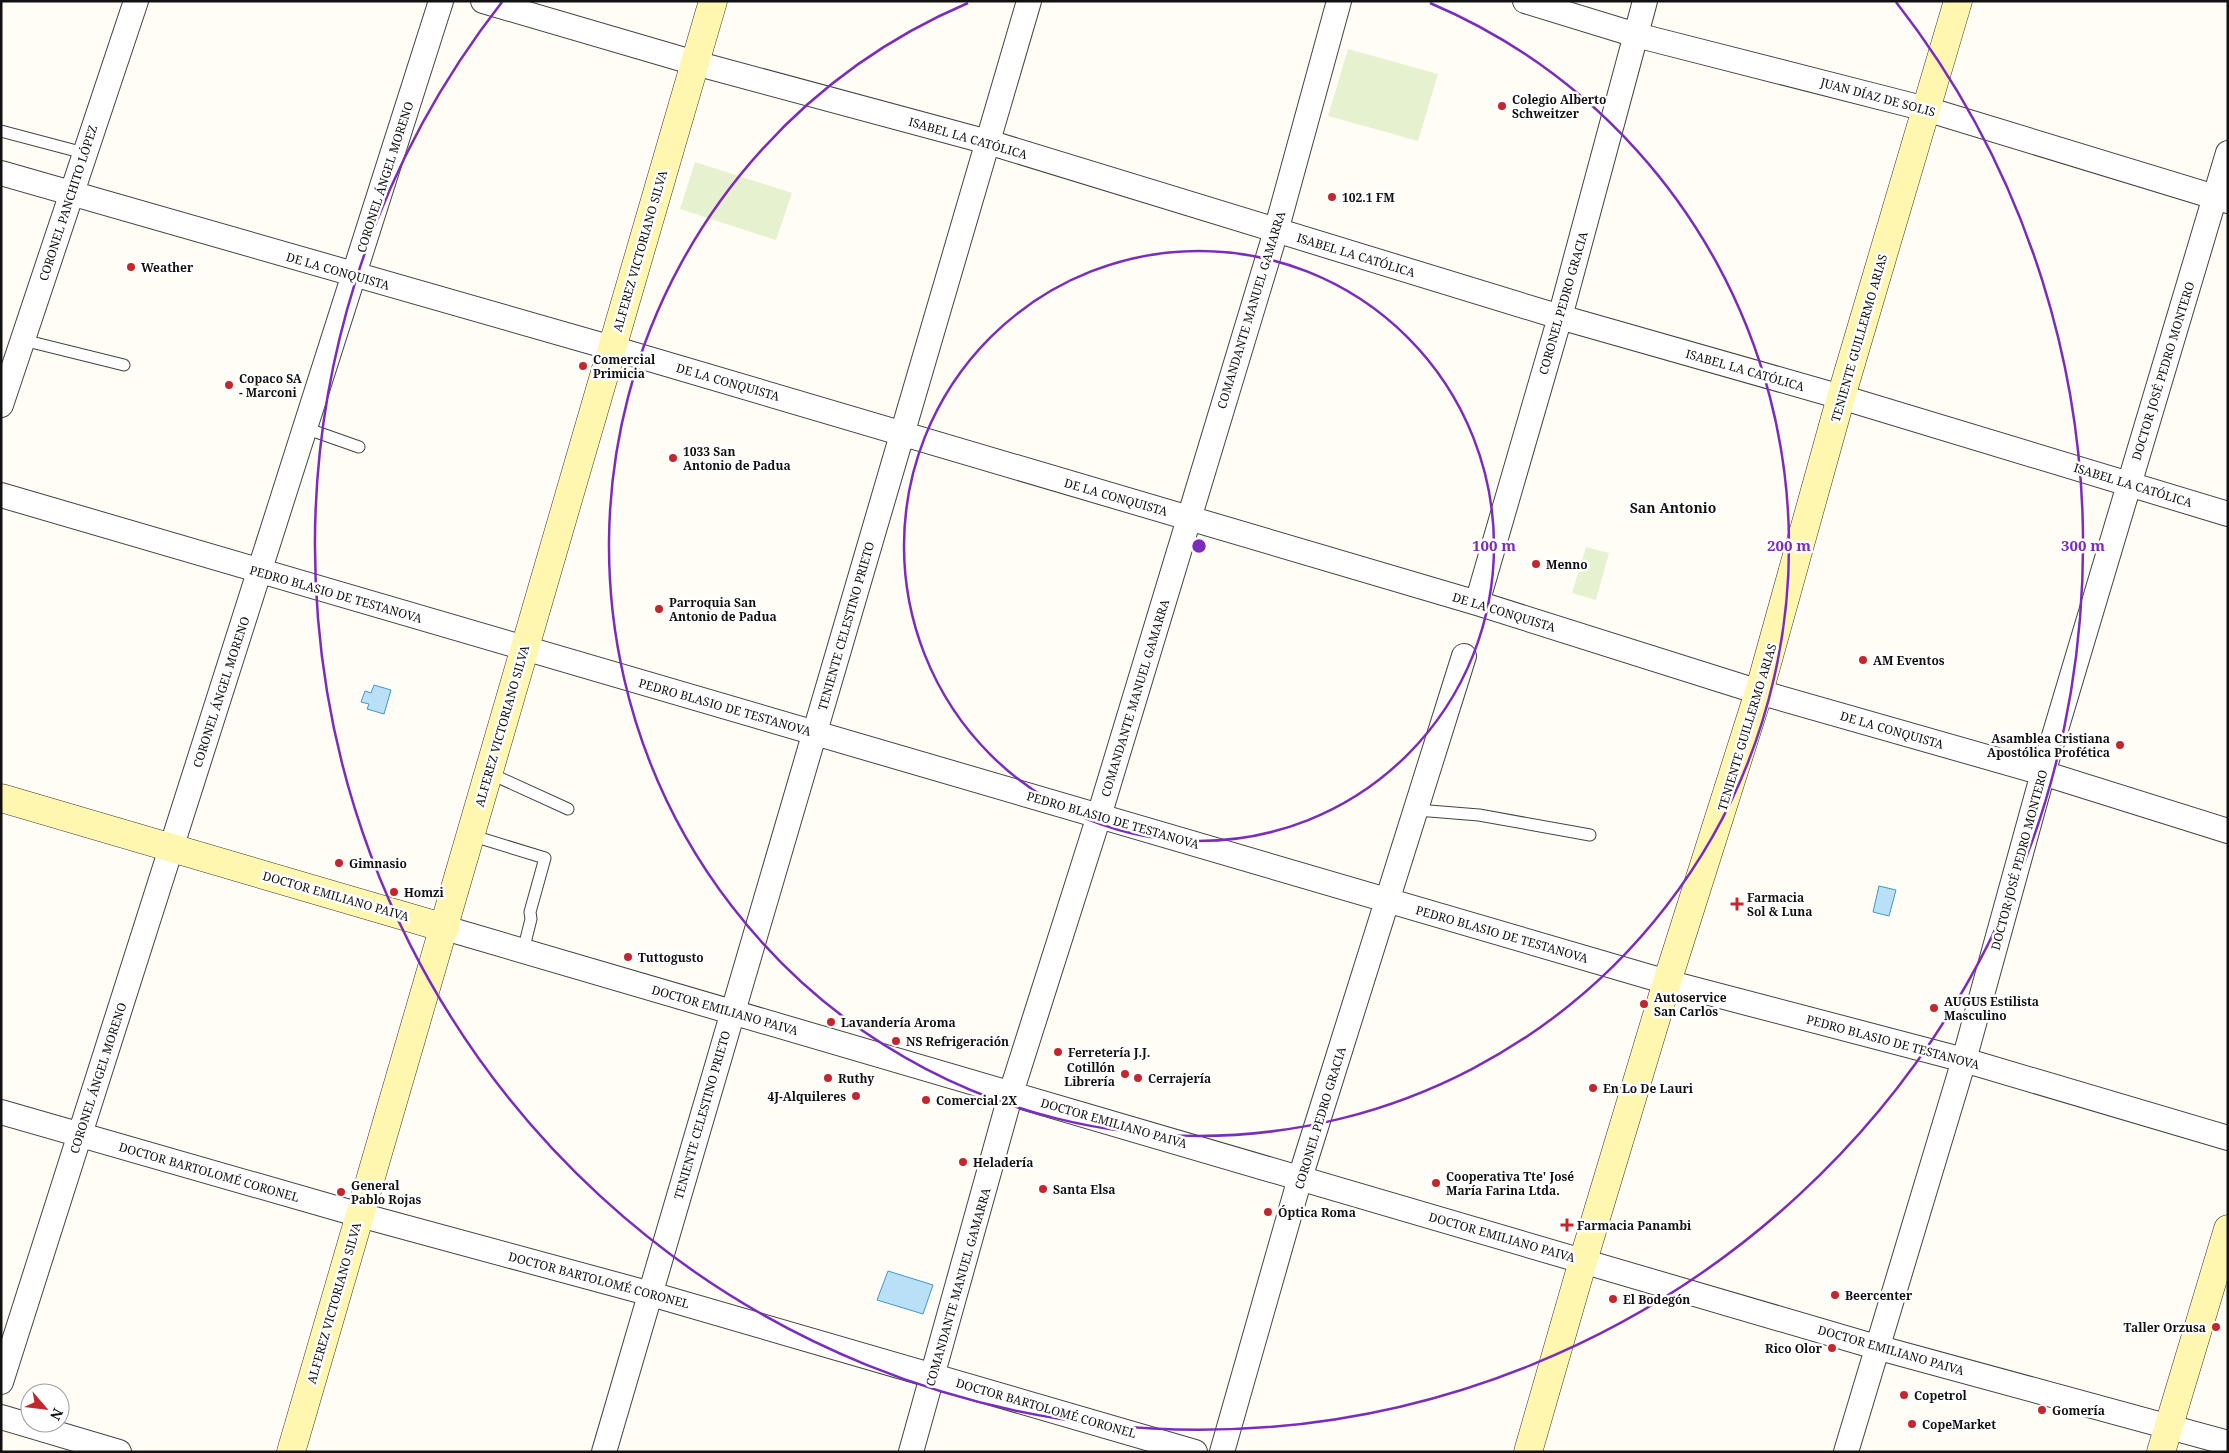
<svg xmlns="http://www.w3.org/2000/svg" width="2229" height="1453" font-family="'Noto Serif',serif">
  <rect width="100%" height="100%" fill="#fffdf5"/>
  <path fill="#e6f2cf" d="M1348 49 1438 74 1418 141 1328 116Z
    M695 162 792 193 776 240 680 209Z
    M1586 547 1609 553 1596 600 1572 593Z"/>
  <path fill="#b9e0f7" stroke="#3f96cf" d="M374 685 391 690 384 714 367 709 369 704 361 702 365 691 371 693Z
    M1879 886 1896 890 1889 916 1873 912Z
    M888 1271 933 1285 923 1314 877 1300Z"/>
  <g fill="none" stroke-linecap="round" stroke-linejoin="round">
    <defs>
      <path id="lane" d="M1 131 84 153
        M23 340 124 365
        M305 428 359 447
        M489 773 568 809
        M1417 810 1479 815 1590 835
        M470 835 545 858 530 912 531 919 523 951"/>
      <path id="street" d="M483 1 695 63 988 142 1560 317 1841 397 2228 514
        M1525 1 1636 35 1926 109 2228 201
        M1 173 612 348 1477 603 1759 692 2043 773 2228 831
        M1 405 136 1
        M1 495 1667 982 1964 1060 2228 1138
        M1477 603 1560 317 1645 1
        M445 928 1876 1347 2228 1443
        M1 1112 360 1215 651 1294 1195 1452
        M1 1382 441 1
        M1 1417 119 1452
        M604 1452 1029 1
        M911 1452 1011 1093 1099 816 1276 231 1339 1
        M1222 1452 1300 1178 1464 656
        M1846 1452 1964 1060 2043 773 2228 153"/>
      <path id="secondary" d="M1 798 445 928
        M291 1452 713 1
        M1528 1452 1583 1261 1667 982 1759 692 1841 397 1958 1
        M2161 1452 2228 1229"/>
    </defs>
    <use href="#lane" stroke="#444" stroke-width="13"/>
    <use href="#street" stroke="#444" stroke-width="26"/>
    <use href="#secondary" stroke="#333" stroke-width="29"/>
    <use href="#lane" stroke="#fff" stroke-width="11"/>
    <use href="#street" stroke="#fff" stroke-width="24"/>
    <use href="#secondary" stroke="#fff6b0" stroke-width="28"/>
  </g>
  <g fill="none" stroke="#7b2cbf" stroke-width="2.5">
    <circle cx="1199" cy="546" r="295"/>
    <path d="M1430 3A590 590 0 1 1 968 3"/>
    <path d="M1896 2A884 884 0 1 1 502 2"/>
  </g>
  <g fill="#c4262e" stroke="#fff" stroke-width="2">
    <circle cx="1502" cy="106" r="5"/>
    <circle cx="1332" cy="197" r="5"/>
    <circle cx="131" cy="267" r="5"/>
    <circle cx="583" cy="366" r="5"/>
    <circle cx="229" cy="385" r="5"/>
    <circle cx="673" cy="458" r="5"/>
    <circle cx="1536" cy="564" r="5"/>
    <circle cx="659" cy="609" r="5"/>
    <circle cx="1863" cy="660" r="5"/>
    <circle cx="2120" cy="745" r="5"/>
    <circle cx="339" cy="863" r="5"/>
    <circle cx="394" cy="892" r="5"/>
    <path d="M1734.5 896.5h5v5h5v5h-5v5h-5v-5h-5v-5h5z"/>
    <circle cx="628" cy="957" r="5"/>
    <circle cx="1644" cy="1004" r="5"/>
    <circle cx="1934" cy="1008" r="5"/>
    <circle cx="831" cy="1022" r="5"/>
    <circle cx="896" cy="1041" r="5"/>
    <circle cx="1058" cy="1052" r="5"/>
    <circle cx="1125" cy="1074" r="5"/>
    <circle cx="828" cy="1078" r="5"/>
    <circle cx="1138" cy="1078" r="5"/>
    <circle cx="1593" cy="1088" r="5"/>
    <circle cx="856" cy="1096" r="5"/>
    <circle cx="926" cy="1100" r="5"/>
    <circle cx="963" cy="1162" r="5"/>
    <circle cx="1436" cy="1183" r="5"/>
    <circle cx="1043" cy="1189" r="5"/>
    <circle cx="341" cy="1192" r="5"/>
    <circle cx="1268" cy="1212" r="5"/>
    <path d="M1564.5 1217.5h5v5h5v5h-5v5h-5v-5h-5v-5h5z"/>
    <circle cx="1835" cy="1295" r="5"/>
    <circle cx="1613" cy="1299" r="5"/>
    <circle cx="2216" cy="1327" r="5"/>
    <circle cx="1832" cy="1348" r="5"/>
    <circle cx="1904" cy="1395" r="5"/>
    <circle cx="2042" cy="1410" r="5"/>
    <circle cx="1912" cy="1424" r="5"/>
  </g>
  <g text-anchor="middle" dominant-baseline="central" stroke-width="5" stroke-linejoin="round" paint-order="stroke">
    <g font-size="12" fill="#111" stroke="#fff">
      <text transform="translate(1878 97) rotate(15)">JUAN DÍAZ DE SOLIS</text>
      <text transform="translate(968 138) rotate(16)">ISABEL LA CATÓLICA</text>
      <text transform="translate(385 177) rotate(-72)">CORONEL ÁNGEL MORENO</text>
      <text transform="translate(68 203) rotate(-72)">CORONEL PANCHITO LÓPEZ</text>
      <text transform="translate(640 251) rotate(-74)">ALFEREZ VICTORIANO SILVA</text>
      <text transform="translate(1356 255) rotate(17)">ISABEL LA CATÓLICA</text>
      <text transform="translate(338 271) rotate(16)">DE LA CONQUISTA</text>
      <text transform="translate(1563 303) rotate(-74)">CORONEL PEDRO GRACIA</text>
      <text transform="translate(1251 310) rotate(-73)">COMANDANTE MANUEL GAMARRA</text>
      <text transform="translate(1859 338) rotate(-74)">TENIENTE GUILLERMO ARIAS</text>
      <text transform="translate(1745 370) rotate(16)">ISABEL LA CATÓLICA</text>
      <text transform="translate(2163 371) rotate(-73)">DOCTOR JOSÉ PEDRO MONTERO</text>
      <text transform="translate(728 382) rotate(16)">DE LA CONQUISTA</text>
      <text transform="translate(2133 485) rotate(17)">ISABEL LA CATÓLICA</text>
      <text transform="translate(1116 497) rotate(16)">DE LA CONQUISTA</text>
      <text transform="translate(336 594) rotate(16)">PEDRO BLASIO DE TESTANOVA</text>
      <text transform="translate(1504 612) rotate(17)">DE LA CONQUISTA</text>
      <text transform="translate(846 626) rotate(-74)">TENIENTE CELESTINO PRIETO</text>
      <text transform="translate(221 692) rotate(-72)">CORONEL ÁNGEL MORENO</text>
      <text transform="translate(1135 698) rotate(-73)">COMANDANTE MANUEL GAMARRA</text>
      <text transform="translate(725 707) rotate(16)">PEDRO BLASIO DE TESTANOVA</text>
      <text transform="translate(502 726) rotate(-74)">ALFEREZ VICTORIANO SILVA</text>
      <text transform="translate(1747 727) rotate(-73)">TENIENTE GUILLERMO ARIAS</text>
      <text transform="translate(1892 730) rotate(16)">DE LA CONQUISTA</text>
      <text transform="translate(1113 820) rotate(16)">PEDRO BLASIO DE TESTANOVA</text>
      <text transform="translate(2019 860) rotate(-75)">DOCTOR JOSÉ PEDRO MONTERO</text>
      <text transform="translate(336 896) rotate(16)">DOCTOR EMILIANO PAIVA</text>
      <text transform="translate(1502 934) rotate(16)">PEDRO BLASIO DE TESTANOVA</text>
      <text transform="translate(725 1010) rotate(16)">DOCTOR EMILIANO PAIVA</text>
      <text transform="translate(1893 1042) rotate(15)">PEDRO BLASIO DE TESTANOVA</text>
      <text transform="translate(98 1078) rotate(-72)">CORONEL ÁNGEL MORENO</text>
      <text transform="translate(702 1115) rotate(-74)">TENIENTE CELESTINO PRIETO</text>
      <text transform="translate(1320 1118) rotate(-73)">CORONEL PEDRO GRACIA</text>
      <text transform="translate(1114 1123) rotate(16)">DOCTOR EMILIANO PAIVA</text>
      <text transform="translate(209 1172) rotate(16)">DOCTOR BARTOLOMÉ CORONEL</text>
      <text transform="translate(1502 1237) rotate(16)">DOCTOR EMILIANO PAIVA</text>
      <text transform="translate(599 1280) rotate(15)">DOCTOR BARTOLOMÉ CORONEL</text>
      <text transform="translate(958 1287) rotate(-74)">COMANDANTE MANUEL GAMARRA</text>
      <text transform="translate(334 1303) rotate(-74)">ALFEREZ VICTORIANO SILVA</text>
      <text transform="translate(1891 1350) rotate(16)">DOCTOR EMILIANO PAIVA</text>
      <text transform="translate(1046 1408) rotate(16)">DOCTOR BARTOLOMÉ CORONEL</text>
    </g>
    <g font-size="12" font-weight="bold" fill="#111" stroke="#fff" text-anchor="start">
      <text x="1512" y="99">Colegio Alberto<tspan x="1512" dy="14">Schweitzer</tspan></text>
      <text x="1342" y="197">102.1 FM</text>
      <text x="141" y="267">Weather</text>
      <text x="593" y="359">Comercial<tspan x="593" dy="14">Primicia</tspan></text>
      <text x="239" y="378">Copaco SA<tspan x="239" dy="14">- Marconi</tspan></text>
      <text x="683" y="451">1033 San<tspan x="683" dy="14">Antonio de Padua</tspan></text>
      <text x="1546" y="564">Menno</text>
      <text x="669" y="602">Parroquia San<tspan x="669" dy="14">Antonio de Padua</tspan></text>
      <text x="1873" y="660">AM Eventos</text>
      <text x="2110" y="738" text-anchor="end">Asamblea Cristiana<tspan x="2110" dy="14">Apostólica Profética</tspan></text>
      <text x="349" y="863">Gimnasio</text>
      <text x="404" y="892">Homzi</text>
      <text x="1747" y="897">Farmacia<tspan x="1747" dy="14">Sol &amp; Luna</tspan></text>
      <text x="638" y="957">Tuttogusto</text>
      <text x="1654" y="997">Autoservice<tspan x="1654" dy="14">San Carlos</tspan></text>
      <text x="1944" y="1001">AUGUS Estilista<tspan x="1944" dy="14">Masculino</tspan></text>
      <text x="841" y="1022">Lavandería Aroma</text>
      <text x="906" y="1041">NS Refrigeración</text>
      <text x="1068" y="1052">Ferretería J.J.</text>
      <text x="1115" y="1067" text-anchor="end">Cotillón<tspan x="1115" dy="14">Librería</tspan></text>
      <text x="838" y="1078">Ruthy</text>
      <text x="1148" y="1078">Cerrajería</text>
      <text x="1603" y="1088">En Lo De Lauri</text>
      <text x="846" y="1096" text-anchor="end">4J-Alquileres</text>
      <text x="936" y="1100">Comercial 2X</text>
      <text x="973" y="1162">Heladería</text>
      <text x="1446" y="1176">Cooperativa Tte' José<tspan x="1446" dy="14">María Farina Ltda.</tspan></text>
      <text x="351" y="1185">General<tspan x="351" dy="14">Pablo Rojas</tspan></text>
      <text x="1053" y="1189">Santa Elsa</text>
      <text x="1278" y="1212">Óptica Roma</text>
      <text x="1577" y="1225">Farmacia Panambi</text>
      <text x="1845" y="1295">Beercenter</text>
      <text x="1623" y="1299">El Bodegón</text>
      <text x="2206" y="1327" text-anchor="end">Taller Orzusa</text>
      <text x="1822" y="1348" text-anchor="end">Rico Olor</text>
      <text x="1914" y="1395">Copetrol</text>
      <text x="2052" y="1410">Gomería</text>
      <text x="1922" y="1424">CopeMarket</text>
    </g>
    <g font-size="14" font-weight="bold" fill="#111" stroke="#fff">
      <text x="1673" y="507">San Antonio</text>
    </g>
  </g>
  <circle cx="1199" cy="546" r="8" fill="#7b2cbf" stroke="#fff" stroke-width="2.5"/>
  <g font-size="15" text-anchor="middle" font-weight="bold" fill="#7b2cbf" stroke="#fff" stroke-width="5" stroke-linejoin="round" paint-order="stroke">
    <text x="1494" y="551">100 m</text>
    <text x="1789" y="551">200 m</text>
    <text x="2083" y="551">300 m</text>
  </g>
  <rect width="2229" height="1453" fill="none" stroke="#111111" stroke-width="5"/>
  <g transform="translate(45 1408) rotate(118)"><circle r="24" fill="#ffffff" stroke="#a0a0a0"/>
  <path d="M0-4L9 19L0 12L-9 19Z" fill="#c4262e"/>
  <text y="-8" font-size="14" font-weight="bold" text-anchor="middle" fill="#111111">N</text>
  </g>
</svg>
